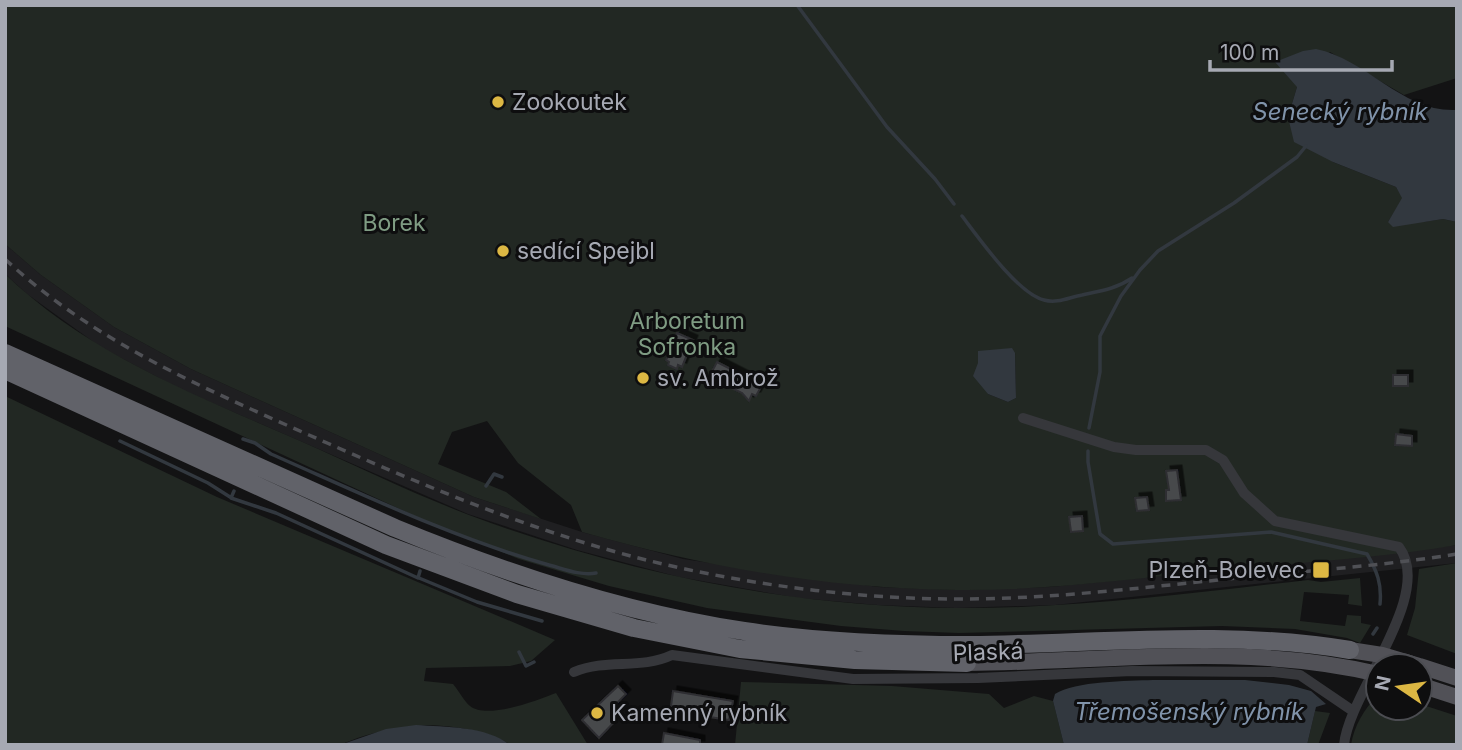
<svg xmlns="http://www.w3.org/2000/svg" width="1462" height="750" viewBox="0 0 1462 750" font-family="Inter,sans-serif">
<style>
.built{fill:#1f1f21}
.green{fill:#222823;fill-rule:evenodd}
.water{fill:#32383f}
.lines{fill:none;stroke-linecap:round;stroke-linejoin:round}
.stream{stroke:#32383f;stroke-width:3.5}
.building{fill:#47484c;stroke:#2d2d30;stroke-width:2;filter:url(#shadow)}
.street{stroke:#36373b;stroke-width:10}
.primary{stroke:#515157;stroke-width:16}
.highway{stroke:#616269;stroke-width:18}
.rail{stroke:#4f5055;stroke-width:3.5;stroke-dasharray:9 7;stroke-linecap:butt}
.poi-dot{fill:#dcb743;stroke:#0e0e0f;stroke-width:2.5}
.labels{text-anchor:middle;stroke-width:6;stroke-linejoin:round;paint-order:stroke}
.poi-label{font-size:23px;fill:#a6a9b3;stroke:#0e0e0f;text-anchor:start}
.park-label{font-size:23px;fill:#7f9c83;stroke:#0e0e0f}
.street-label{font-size:23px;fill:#a6a9b3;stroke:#0e0e0f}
.water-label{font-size:24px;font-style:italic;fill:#8093aa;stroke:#0e0e0f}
</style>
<defs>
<filter id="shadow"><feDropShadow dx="4.5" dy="-4.5" stdDeviation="0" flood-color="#0009"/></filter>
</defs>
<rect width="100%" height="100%" fill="#131314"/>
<path class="built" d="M5 244 41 275 114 327 191 369 474 497 582 532 683 559 878 587 957 590 1050 587 1381 554 1457 545V563L1055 605 956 608 877 605 798 598 679 577 577 550 468 514 180 389 102 348 27 294 5 274Z"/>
<path class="green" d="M5 5H1457V78L1404 95 1330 52 1297 87 1288 117 1333 162 1396 187 1403 198 1388 222H1423L1443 219 1457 222V545C1381 558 1302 562 1226 570 1136 578 1047 591 957 590 829 589 705 567 582 532L571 505 518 463 487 421 452 432 438 464 506 492 541 519 474 497 191 369 114 327 41 275 5 244ZM1015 353 1016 398 1008 402 988 394 978 363Z
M5 274C87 353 195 395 298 440 355 465 411 493 469 515 624 573 791 607 957 608 1072 609 1193 593 1308 580L1321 582 1360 578 1362 606 1348 604 1349 595 1304 592 1300 621 1345 626 1347 615 1361 616V623L1371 625 1360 643 1347 638 1295 629 1222 626 959 633 904 631 841 626 707 608 609 586 519 559 430 523 5 326Z
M5 396 217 497 555 640 531 661 510 666 426 668 424 681 453 684C459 691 464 701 470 706 487 720 538 700 556 693L588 745H510C492 730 438 723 415 726 391 728 362 735 340 745H5Z
M1457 563V654L1407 635 1415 608 1419 569Z
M741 682 892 686 989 694 1004 708 1034 696 1053 701 1064 745H735Z
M1378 695V708H1420V704L1457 716V745H1351C1354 726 1364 709 1378 695Z
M1315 711 1330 713 1318 745H1307Z"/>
<path class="water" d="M1316 49C1367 59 1403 113 1457 110V222L1443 219 1393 227 1388 222 1402 198 1396 187 1333 162 1294 142 1288 117 1297 87 1275 62 1303 51Z
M1012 348 1015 353 1016 398 1008 402 988 394 973 376 978 363V351Z
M1153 680H1245L1289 685 1311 691 1326 704 1316 707 1307 745H1064L1053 701 1055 694C1075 681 1128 681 1153 680Z
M416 725C445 727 487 726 510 745H340L386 729Z"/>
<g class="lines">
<path class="stream" d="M797 5 887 127 935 179 954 204
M962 216C978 237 1018 294 1044 300 1057 304 1070 297 1082 295 1100 291 1116 289 1132 278
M1089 428 1100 372V336L1121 296 1140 270 1158 251 1234 203 1297 157 1306 146
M243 439 255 443 271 454C362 494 453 538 549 565 564 569 581 576 596 573
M120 441 208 483 230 497
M1088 451V462L1100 534 1113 544 1271 532 1367 554C1377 571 1382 584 1380 604
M486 486 494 474 502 477
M234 491 231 498 276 513 418 578 420 571
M419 578 477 602 542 621
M1373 634 1377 628
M519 652 526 666 534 662"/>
</g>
<path class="building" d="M677 333 693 340 682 367 678 365 677 369 668 365 669 362 666 360Z
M717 362 762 385 756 396 752 394 749 401 742 393 709 377Z
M1393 375H1408V386H1393Z
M1396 434 1412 436V446L1395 445Z
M1177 470 1181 500 1166 501V490H1169L1166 471Z
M1147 497 1149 510 1137 511 1135 498Z
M1082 516 1083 531 1071 532 1069 517Z
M618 686 626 694 614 706 620 712 616 716 618 718 599 738 582 720Z
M673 691 733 701 729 720 676 712 677 707 671 706Z
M664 733 700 740V745H662Z"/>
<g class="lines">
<path class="street" d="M1023 418 1114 447 1136 450H1206L1223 460 1244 493 1275 521 1399 547C1435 595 1349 692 1344 745
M574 672C607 658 640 670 672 655L853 679 978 678 1132 671 1274 672 1300 675 1353 711"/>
<path class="primary" d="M1350 650 1382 655 1419 666
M967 663C1103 662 1245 642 1378 674
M1420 666 1457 678
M1420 685 1457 697"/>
<path class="highway" d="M5 353 395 528C507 574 624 613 744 631 818 642 895 645 970 645 1097 644 1224 629 1350 650
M5 370 386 545 517 594 634 628 740 649 855 660 967 663"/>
<path class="rail" d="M5 259C93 341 201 387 309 435 431 489 554 541 685 569 775 588 868 599 960 599 1049 599 1138 588 1228 579 1304 571 1381 566 1457 554"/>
</g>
<g class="poi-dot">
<circle cx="498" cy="102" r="7"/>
<circle cx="503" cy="251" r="7"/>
<circle cx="643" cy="378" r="7"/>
<rect x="1312" y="561" width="18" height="18" rx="3.5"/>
<circle cx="597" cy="713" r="7"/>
</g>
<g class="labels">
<g class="poi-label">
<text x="512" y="110">Zookoutek</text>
<text x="517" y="259">sedící Spejbl</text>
<text x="657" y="386">sv. Ambrož</text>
<text x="1305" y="578" text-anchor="end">Plzeň-Bolevec</text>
<text x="611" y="721">Kamenný rybník</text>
</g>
<g class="park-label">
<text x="394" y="231">Borek</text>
<text x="687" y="329">Arboretum<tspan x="687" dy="26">Sofronka</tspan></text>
</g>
<g class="street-label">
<text transform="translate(988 652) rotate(-2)" y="8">Plaská</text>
</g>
<g class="water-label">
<text x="1340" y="120">Senecký rybník</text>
<text x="1189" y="720">Třemošenský rybník</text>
</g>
</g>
<rect width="1462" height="750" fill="none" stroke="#a6a9b3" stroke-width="14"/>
<g transform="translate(1399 687) rotate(283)"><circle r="33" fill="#0e0e0f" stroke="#4b4c51" stroke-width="2"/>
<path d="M0-5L12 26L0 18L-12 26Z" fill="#dcb743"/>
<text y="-10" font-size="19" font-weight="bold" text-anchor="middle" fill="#a6a9b3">N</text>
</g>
<path d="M1210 60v10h182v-10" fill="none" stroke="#a6a9b3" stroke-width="3.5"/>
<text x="1220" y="60" font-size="21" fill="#a6a9b3" stroke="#0e0e0f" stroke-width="5" paint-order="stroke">100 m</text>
</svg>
